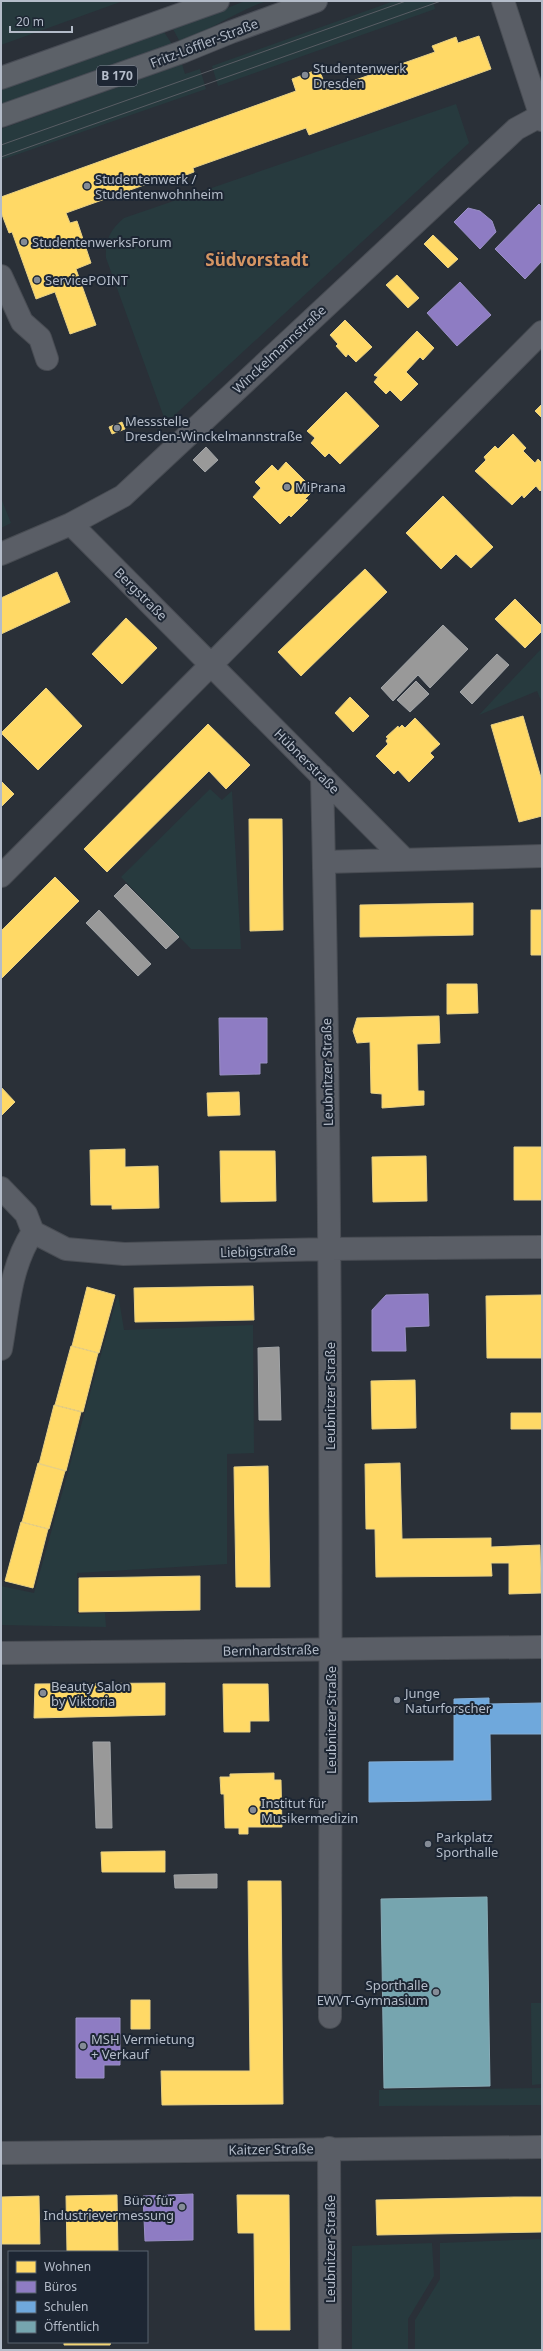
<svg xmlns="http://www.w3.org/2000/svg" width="543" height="2351" viewBox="0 0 543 2351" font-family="'Noto Sans',sans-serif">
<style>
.green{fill:#273a3e}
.homes{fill:#ffd966;stroke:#e8d084}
.offices{fill:#8e7cc3;stroke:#998fc5}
.schools{fill:#6fa8dc;stroke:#84aed6}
.public{fill:#76a5af;stroke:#89acb7}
.industry{fill:#999;stroke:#a1a4a7}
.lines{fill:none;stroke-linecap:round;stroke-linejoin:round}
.street-casing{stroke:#484c53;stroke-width:24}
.primary-casing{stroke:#484c55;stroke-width:24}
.street{stroke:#5a5e66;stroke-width:22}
.primary{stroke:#5c6168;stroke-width:22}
.tram{stroke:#595d64;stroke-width:1}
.poi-dot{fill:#848b96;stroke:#1d2633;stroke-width:1.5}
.labels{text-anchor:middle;stroke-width:4;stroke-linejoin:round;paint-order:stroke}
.shield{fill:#1d2633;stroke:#878f9c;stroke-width:1}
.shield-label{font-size:12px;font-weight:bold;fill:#b4bcc9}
.street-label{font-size:13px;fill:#b4bcc9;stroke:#1d2633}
.poi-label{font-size:13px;fill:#b4bcc9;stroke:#1d2633;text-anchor:start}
.district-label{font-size:17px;font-weight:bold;fill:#d59563;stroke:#1d2633}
</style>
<rect width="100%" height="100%" fill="#2a3038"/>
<path class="green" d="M1 1H123L1 45Z
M245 1H267C236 11 210 31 180 42L173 29Z
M394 1H433L435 9 218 86 212 66Z
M164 32 172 44 1 105V89Z
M182 64 185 74 200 69 206 89 1 160V129Z
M456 104 469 143 166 423 106 258C105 240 110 230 124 218Z
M1 498 11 523 1 528Z
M542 648V703L537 691 479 715Z
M210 789 222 800 232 791 241 949H191L121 877Z
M118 1294 124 1330 253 1325 254 1453 227 1454V1564L77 1573V1614L105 1613 106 1627 1 1625V1586L34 1593Z
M531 2003H542V2084L532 2085Z
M542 2088V2105L379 2106V2090Z
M542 2239V2350H415V2320L440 2279V2243Z
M432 2243 434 2276 408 2319V2350H352V2246Z"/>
<path class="homes" d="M479 36 491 69 309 135 306 128 193 168 194 172 170 181 169 176 66 213 70 223 77 221 91 263 76 269 96 325 70 334 55 292 36 299 12 232 9 233 1 212V197L296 91 292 79 319 69 327 90 435 52 432 46 456 37 458 43Z
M433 235 458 259 448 268 424 244Z
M397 275 419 298 408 308 386 285Z
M345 320 372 347 356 362 348 354 346 357 336 346 338 344 330 335Z
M417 331 434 348 423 360 420 357 406 372 418 384 401 401 390 390 386 394 374 382 378 377 374 375Z
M346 392 379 426 340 464 329 453 325 457 311 443 315 438 307 431Z
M542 404V418L535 411Z
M122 422 125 429 112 434 109 427Z
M513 434 526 448 523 451 535 463 538 459 542 463V489L540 491 536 486 524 498 522 495 512 505 475 471 486 460 484 457 495 446 498 449Z
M286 462 314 490 305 499 308 500 291 517 289 515 280 524 253 497 261 488 255 482 272 465 278 471Z
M443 496 493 547 471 568 456 554 441 569 406 533Z
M365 569 387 592 301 676 278 652Z
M57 572 70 602 1 634V598Z
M515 599 542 626V631L525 648 495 619Z
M126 618 157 648 122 684 92 654Z
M46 688 82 726 38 770 1 733Z
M350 697 369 716 353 732 335 713Z
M523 716 542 781V816L519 822 491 725Z
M415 718 440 744 430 753 434 757 409 782 398 770 394 774 376 756 388 744 386 741 388 738 386 737 398 726 399 728 402 725 405 728Z
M208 724 250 765 226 789 209 771 107 872 84 849Z
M1 781 14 794 1 807Z
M249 819H282L283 930 250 931Z
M55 877 79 901 1 979V931Z
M473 903V935L360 937V905Z
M531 910H542V955H531Z
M447 984H477L478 1013 447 1014Z
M439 1016 440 1043 417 1044 418 1091H424V1105L382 1108V1094L371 1093 370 1042 357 1043 353 1031 357 1018Z
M1 1087 15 1102 1 1116Z
M239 1092 240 1115 208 1116 207 1093Z
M514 1147H542V1200H514Z
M125 1149V1167L158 1166 159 1208 112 1209V1205H91L90 1150Z
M220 1151H275L276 1201 221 1202Z
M426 1156 427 1201 373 1202 372 1157Z
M253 1286 254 1320 135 1322 134 1288Z
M87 1287 115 1295 99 1353 72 1346Z
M542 1295V1358H487L486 1296Z
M71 1346 98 1353 83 1412 55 1405Z
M415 1380 416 1428 372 1429 371 1381Z
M54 1405 81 1412 66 1471 39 1464Z
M511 1413H542V1429H511Z
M38 1463 65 1471 49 1529 22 1522Z
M400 1463 402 1539 491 1538V1547L540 1545 541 1593 509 1594V1563H491L492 1576 376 1577 375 1529H366L365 1464Z
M268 1466 270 1587H236L234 1467Z
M21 1522 48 1529 33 1588 5 1581Z
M200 1576V1610L79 1612V1578Z
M165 1683V1715L34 1718 35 1684Z
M223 1684H268L269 1721H250V1732H224Z
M274 1773V1780H281L282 1827H248V1834H239V1828H225L224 1794H221L220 1777H230V1774Z
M165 1851V1872H102L101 1852Z
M248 1881H281L283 2104 162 2105 161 2071H250Z
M131 2000H150V2029H131Z
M117 2195 118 2252H67L66 2196Z
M237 2195H289L290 2330H255L254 2233H238Z
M39 2196 40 2244H1V2197Z
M514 2197H542V2232L377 2235 376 2200Z
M64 2342H111L110 2345H64Z"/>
<path class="offices" d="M539 204 542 207V261L525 279 495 249Z
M468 208 480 211 492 221 496 232 480 249 454 222Z
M460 282 491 315 457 346 427 313Z
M219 1018H267V1063H260V1074L220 1075Z
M428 1294 429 1326 405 1327 406 1351H372V1310L386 1295Z
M76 2018H120V2065H104V2078H76Z
M193 2194V2240L145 2241 143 2196Z"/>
<path class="schools" d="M489 1698V1704L542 1703V1734H490L491 1800 369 1802V1762L454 1761V1699Z"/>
<path class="public" d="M487 1897 490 2086 384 2088 381 1899Z"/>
<path class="industry" d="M206 447 218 460 205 472 193 460Z
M443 625 468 649 430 688 418 675 393 701 381 688Z
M497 654 509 665 472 704 460 692Z
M416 681 429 694 410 712 397 700Z
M126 884 179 937 166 949 114 896Z
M99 910 151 964 138 976 86 923Z
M279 1347 281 1420H259L258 1348Z
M93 1742H110L112 1828H96Z
M217 1874V1888H175L174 1875Z"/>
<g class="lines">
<g class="street-casing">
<path id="street" d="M503 1 542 120
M1 276 22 322 40 338 47 359
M71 524 403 858
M1 554 71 524 123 496 516 129 540 116
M322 776C332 1190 331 1603 330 2017
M324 862 542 856
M1 876 542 332
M1 1188 26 1214 33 1232 66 1249 124 1254 330 1249 542 1247
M1 1349C8 1310 10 1266 33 1232
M1 1653 542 1647
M329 2148 330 2350
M1 2153 542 2147"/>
</g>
<g class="primary-casing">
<path id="primary" d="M1 78 218 1
M1 116 182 52 231 32 316 1"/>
</g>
<use href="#street" class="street"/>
<use href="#primary" class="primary"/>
<path class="tram" d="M1 145 406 1
M1 157 441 1"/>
</g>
<g class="poi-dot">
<circle cx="305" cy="75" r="4"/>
<circle cx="87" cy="186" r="4"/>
<circle cx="24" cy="242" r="4"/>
<circle cx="37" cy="280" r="4"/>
<circle cx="117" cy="428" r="4"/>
<circle cx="287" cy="487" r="4"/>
<circle cx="43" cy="1693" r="4"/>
<circle cx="397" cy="1700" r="4"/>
<circle cx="253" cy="1810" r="4"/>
<circle cx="428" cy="1844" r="4"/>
<circle cx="436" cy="1992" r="4"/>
<circle cx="83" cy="2046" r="4"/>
<circle cx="182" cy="2207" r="4"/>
</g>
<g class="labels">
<rect class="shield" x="97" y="66" width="40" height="20" rx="3"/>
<g class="shield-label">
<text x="117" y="80">B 170</text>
</g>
<g class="street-label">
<text transform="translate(204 43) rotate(-21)" y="5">Fritz-Löffler-Straße</text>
<text transform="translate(279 349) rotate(-43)" y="5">Winckelmannstraße</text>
<text transform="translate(141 594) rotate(45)" y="5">Bergstraße</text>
<text transform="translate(307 761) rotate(45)" y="5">Hübnerstraße</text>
<text transform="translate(327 1072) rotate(-91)" y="5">Leubnitzer Straße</text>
<text transform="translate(258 1251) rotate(-2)" y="5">Liebigstraße</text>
<text transform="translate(330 1396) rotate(-90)" y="5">Leubnitzer Straße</text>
<text transform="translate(271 1650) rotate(-1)" y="5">Bernhardstraße</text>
<text transform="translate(331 1720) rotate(-90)" y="5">Leubnitzer Straße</text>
<text transform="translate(271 2149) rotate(-1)" y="5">Kaitzer Straße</text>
<text transform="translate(330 2249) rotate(-90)" y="5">Leubnitzer Straße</text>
</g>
<g class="poi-label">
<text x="313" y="73">Studentenwerk<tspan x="313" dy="15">Dresden</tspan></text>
<text x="95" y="184">Studentenwerk /<tspan x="95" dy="15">Studentenwohnheim</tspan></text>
<text x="32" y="247">StudentenwerksForum</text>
<text x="45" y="285">ServicePOINT</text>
<text x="125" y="426">Messstelle<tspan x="125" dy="15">Dresden-Winckelmannstraße</tspan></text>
<text x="295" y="492">MiPrana</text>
<text x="51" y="1691">Beauty Salon<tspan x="51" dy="15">by Viktoria</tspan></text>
<text x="405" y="1698">Junge<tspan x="405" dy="15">Naturforscher</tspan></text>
<text x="261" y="1808">Institut für<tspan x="261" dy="15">Musikermedizin</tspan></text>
<text x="436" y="1842">Parkplatz<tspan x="436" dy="15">Sporthalle</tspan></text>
<text x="428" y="1990" text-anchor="end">Sporthalle<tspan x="428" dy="15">EWVT-Gymnasium</tspan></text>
<text x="91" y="2044">MSH Vermietung<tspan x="91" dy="15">+ Verkauf</tspan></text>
<text x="174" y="2205" text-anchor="end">Büro für<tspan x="174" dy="15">Industrievermessung</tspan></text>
</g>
<g class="district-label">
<text x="257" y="266">Südvorstadt</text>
</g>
</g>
<rect width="543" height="2351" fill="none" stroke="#b4bcc9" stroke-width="4"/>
<rect x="8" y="2251" width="140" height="92" fill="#1d2633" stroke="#59626f"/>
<rect x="16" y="2261" width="20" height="12" fill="#ffd966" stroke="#59626f"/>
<text x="44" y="2271" font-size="12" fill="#b4bcc9">Wohnen</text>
<rect x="16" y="2281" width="20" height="12" fill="#8e7cc3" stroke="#59626f"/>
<text x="44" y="2291" font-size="12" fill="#b4bcc9">Büros</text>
<rect x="16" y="2301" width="20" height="12" fill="#6fa8dc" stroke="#59626f"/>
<text x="44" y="2311" font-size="12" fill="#b4bcc9">Schulen</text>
<rect x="16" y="2321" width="20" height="12" fill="#76a5af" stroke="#59626f"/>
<text x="44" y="2331" font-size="12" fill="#b4bcc9">Öffentlich</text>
<path d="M10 26v6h62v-6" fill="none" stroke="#b4bcc9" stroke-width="2"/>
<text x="16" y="26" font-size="12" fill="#b4bcc9" stroke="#1d2633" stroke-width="3" paint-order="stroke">20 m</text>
</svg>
